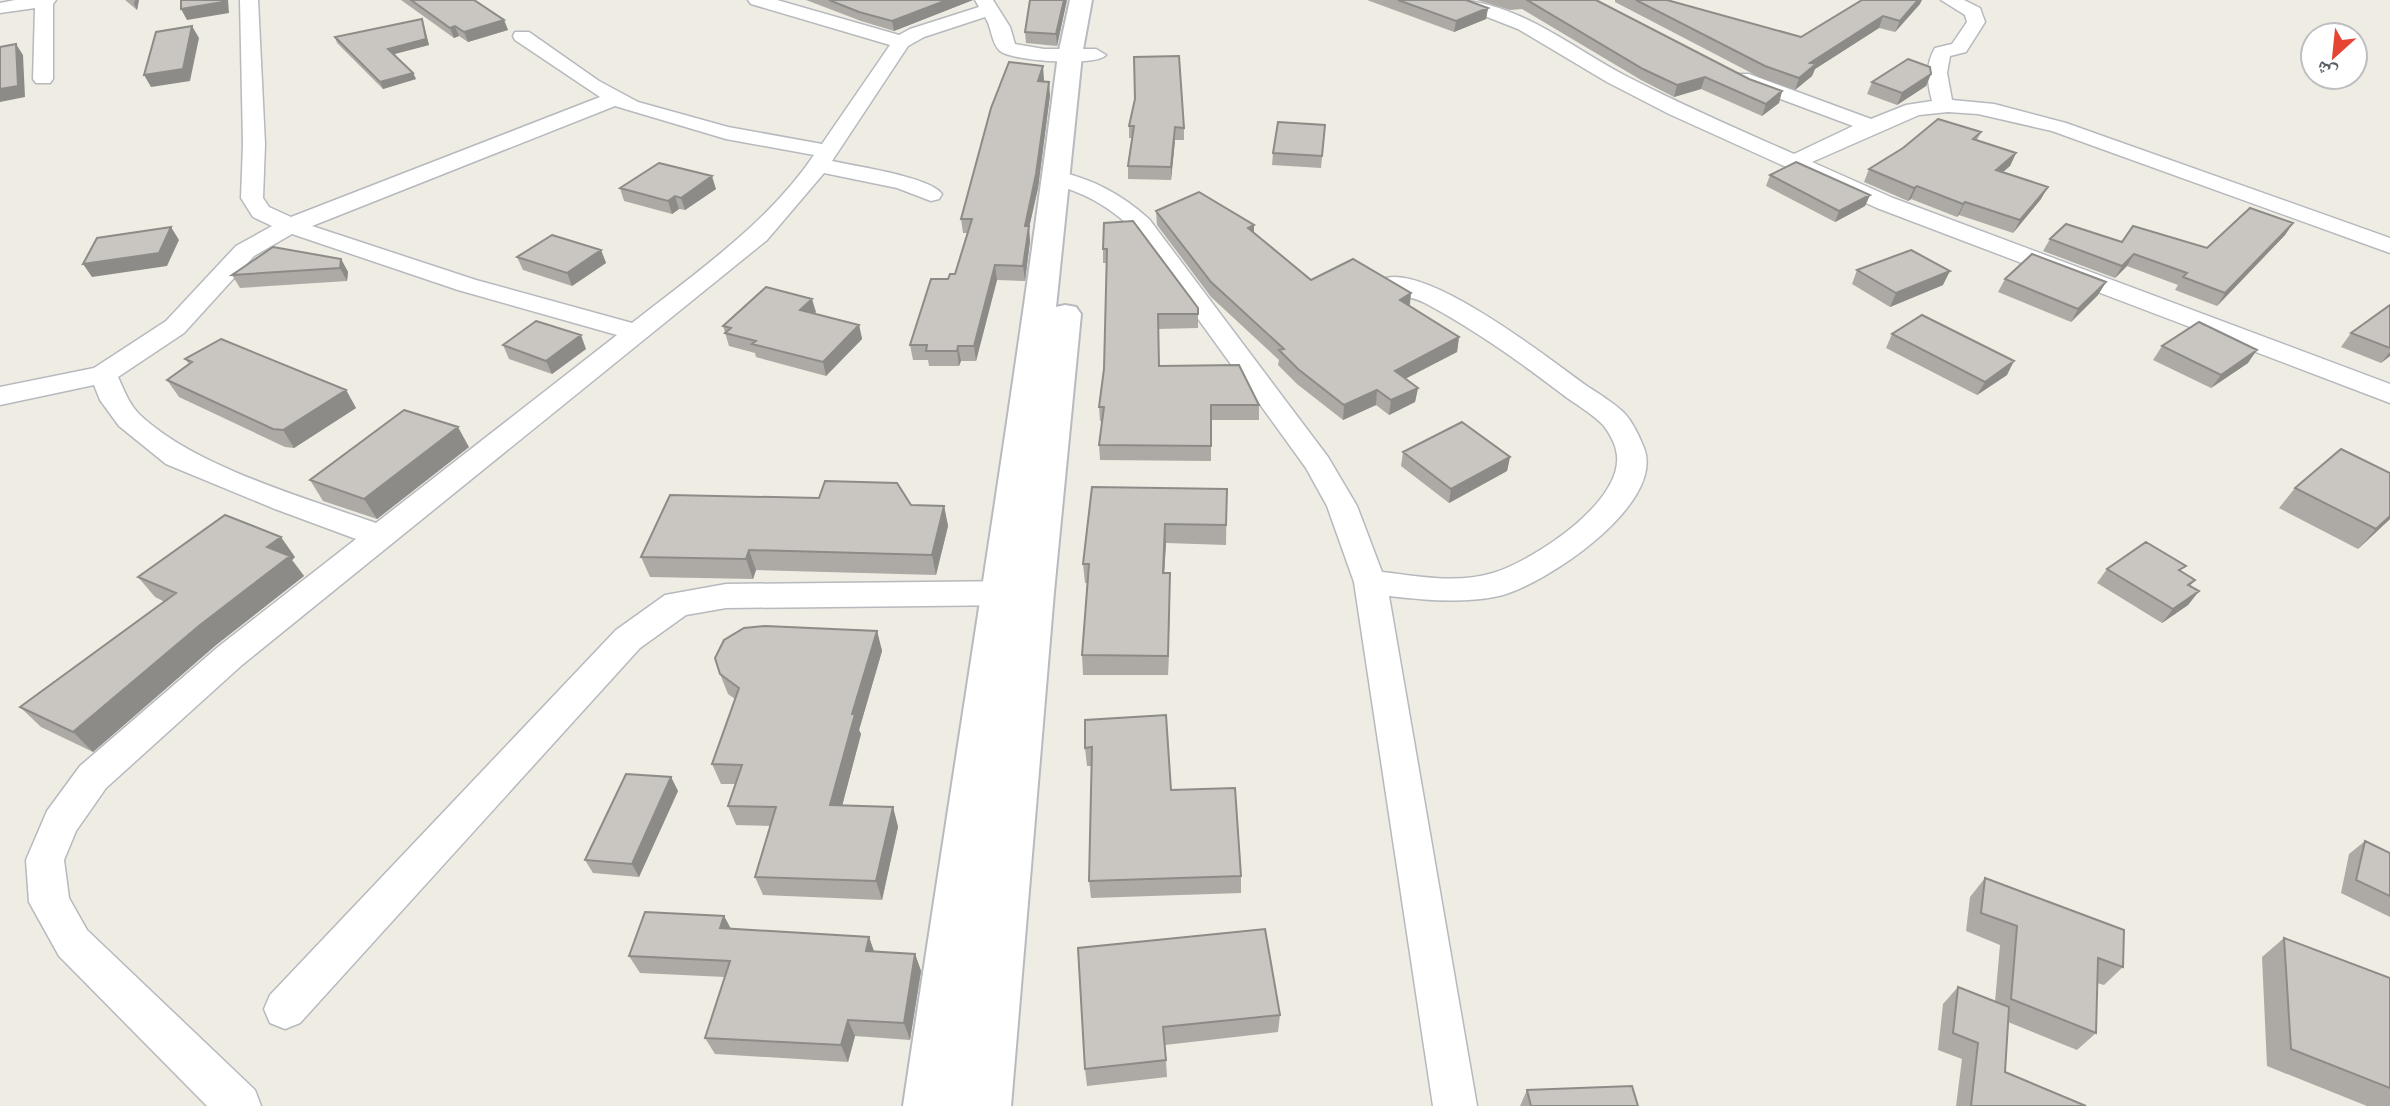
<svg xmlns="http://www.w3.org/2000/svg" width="2390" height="1106" viewBox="0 0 2390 1106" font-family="'Public Sans','Noto Naskh Arabic',sans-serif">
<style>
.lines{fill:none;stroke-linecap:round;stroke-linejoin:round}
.minor-casing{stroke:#b6b9bd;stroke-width:3}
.secondary-casing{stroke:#b7babf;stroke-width:4}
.minor{fill:#fff;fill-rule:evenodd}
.secondary{fill:#fff;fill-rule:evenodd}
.wall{fill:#adaaa6}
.shaded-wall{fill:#8d8b87}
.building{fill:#c9c6c1;stroke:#8d8b87;stroke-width:2}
</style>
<rect width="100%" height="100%" fill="#eeece3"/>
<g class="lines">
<g class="minor-casing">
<path id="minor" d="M15 0H56L53 4V79L50 83H36L33 79 35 8 0 13V3Z
M240 0H258L265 144 263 198 269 207 291 217 600 97 515 40 513 36 515 32H529L599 81 638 102 728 127 822 144 890 45 751 4 748 0H777L899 35 910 29 979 7 975 0H993L1010 27 1015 44 1044 49H1096L1106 55C1096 67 1012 61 1000 51 991 43 992 27 985 17L924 37 908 46 832 161C854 166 931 177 942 194L939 199 931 201 897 188 824 173 767 240 242 665 106 788 76 831 64 860 69 898 87 930 255 1090 261 1106H207L59 956 29 902 26 860 47 811 80 766 218 647 356 539 275 509 166 464 119 426 100 400 94 385 0 405V387L94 368 166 321 236 246 272 226 253 217 241 198 243 144ZM615 106 726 139 814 155C767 224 698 271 632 323L476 280 312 226ZM292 234 458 290 617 335 376 523C305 498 193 466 139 414 129 404 124 390 118 377L184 333 254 256Z
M1451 0C1516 0 1569 46 1624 75 1680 104 1737 129 1794 154L1853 126 1735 82 1732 78 1735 74H1749L1871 119 1906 105 1932 101C1927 82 1925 65 1935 48L1952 44 1967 22 1965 15 1941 0H1964L1980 8 1985 22 1966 52 1950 56 1947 73 1952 100 1994 104 2066 123 2390 238V253L2052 131 1978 114 1948 112 1919 115 1812 162 1893 198 2390 384V403L1877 208 1669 114 1607 82 1518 29 1454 4Z
M1056 171C1093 179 1121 194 1149 219L1328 457 1357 506 1382 572C1418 576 1457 584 1493 573 1533 561 1629 499 1616 450 1615 443 1608 431 1604 426 1593 414 1575 404 1562 394 1516 359 1475 330 1425 303 1412 296 1391 295 1383 283L1386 278C1431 267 1546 356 1584 384 1597 393 1615 403 1626 415 1633 423 1640 438 1644 448 1666 504 1545 585 1499 596 1461 604 1427 600 1389 596L1477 1106H1433L1354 582 1327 506 1306 468 1133 229C1107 205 1082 191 1048 183L1045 178 1048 173Z
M1022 581 1033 585 1038 593 1033 601 1022 605 726 608 686 615 640 648 300 1023 285 1029 270 1023 264 1009 270 995 616 630 665 595 726 584Z"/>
</g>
<g class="secondary-casing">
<path id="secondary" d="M1070 0H1092L1082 55 1056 307 1065 305 1076 307 1081 314 1054 592 1011 1106H903C955 756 1013 406 1058 55Z"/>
</g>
<use href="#minor" class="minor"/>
<use href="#secondary" class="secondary"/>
</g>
<path class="wall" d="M125 0H139L137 10Z
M401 0H474L504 20 508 30 468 42 459 36 454 38Z
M806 0H973L894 31 861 21Z
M1067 0 1057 46 1026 43 1025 32Z
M1367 0H1466L1488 8 1486 19 1454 32Z
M1477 0H1596L1749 79 1782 91 1779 103 1762 116 1701 89 1674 97 1641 80 1522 9 1510 10Z
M1615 0H1667L1801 37 1920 4 1895 32 1879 28 1815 69 1812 76 1795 90 1761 78 1615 2Z
M424 25 429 45 394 54 413 73 416 79 383 89 337 43 335 37Z
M1931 74 1926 86 1897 105 1867 94 1872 82Z
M1044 80 1043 82 1050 95 1038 188 1029 228 1030 241 1025 281 997 280 976 361H961L959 366H929L928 360H913L910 345 948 279 955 274 967 233H963L961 219Z
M1325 125 1321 168 1272 165 1273 153Z
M1129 126 1184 128V140H1175L1171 180 1128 179V166L1132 138H1129Z
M1981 132 1977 140 2016 153 2010 166 2003 172 2041 199 2013 233 1959 215 1957 217 1911 199 1908 201 1864 182 1869 169Z
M1770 175 1870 195 1865 206 1835 222 1766 186Z
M620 188 716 189 685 210 679 209 672 214 624 201Z
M1156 211 1254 234 1311 280 1411 293 1410 306 1459 337 1457 352 1405 379 1418 388 1415 402 1389 415 1376 405 1343 420 1297 384 1278 365 1279 360 1211 297 1157 225Z
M1104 223 1198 308V328L1158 329 1159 366 1259 405V420H1211V461L1100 460 1099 445 1102 421H1100L1099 407 1104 369 1107 263H1103V249Z
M2293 223 2285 235 2217 306 2175 290 2178 285 2127 266 2115 278 2043 251 2050 239 2122 242 2207 248Z
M601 250 606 263 572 286 523 270 517 257Z
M341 259 348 272 347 281 240 288 232 275Z
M1857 270 1943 285 1890 307 1852 284Z
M2005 279 2106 282 2098 295 2071 322 1998 292Z
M2390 305V356L2381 363 2341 347 2351 333Z
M816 312 814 314 859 325 862 339 826 376 756 357 755 353 729 346 723 326Z
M1892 334 2007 375 1977 395 1886 348Z
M503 345 586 349 552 374 509 359Z
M2162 346 2248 363 2211 388 2153 360Z
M185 359 346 390 356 408 294 448 285 447 179 397 167 380 189 364Z
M469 447 377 519 323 501 310 480Z
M1403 452 1510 457 1507 471 1449 503 1401 466Z
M2295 488 2390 519 2358 549 2279 508Z
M1227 489 1226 545 1166 543 1164 573H1170L1168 675H1083L1082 655 1087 583H1085L1083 564Z
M911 505 944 506 948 526 936 575 756 570 753 579 650 577 641 557Z
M295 557 292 560 304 576 216 645 93 752 41 727 20 707 165 602 155 597 138 577Z
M2107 569 2181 572 2195 580 2190 586 2199 591 2188 605 2162 623 2097 583Z
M877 631 882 651 859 730 861 734 842 806 893 807 898 827 882 900 763 895 755 877 770 826 736 825 728 806 735 784H721L712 764 735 699 728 694 720 674Z
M1085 720 1171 790 1241 876V893L1091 898 1089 881 1092 766H1087L1085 748Z
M671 777 678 791 639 877 593 873 585 860Z
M2365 841 2390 853V917L2341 893 2349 854Z
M1985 878 2123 967 2104 985 2097 983 2096 1033 2077 1050 2008 1022 2005 1072 2086 1106H1956L1962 1059 1938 1050 1943 1004 1958 987 1995 1002 2000 945 1966 931 1970 897Z
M724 916 731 929 869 937 874 952 915 954 921 971 910 1040 855 1036 848 1062 715 1054 705 1038 725 977 640 973 629 956Z
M2284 938 2390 978V1106H2367L2267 1066 2262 957Z
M1078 948 1280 1015 1278 1032 1165 1045 1167 1077 1087 1086 1085 1069Z
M1527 1090 1638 1106H1520Z"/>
<path class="shaded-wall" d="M135 0H139L137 10 134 4Z
M222 0H228L229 13 187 20 181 9Z
M947 0H973L894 31 892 21Z
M1064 0H1067L1057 46 1056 34Z
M1918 0H1922L1920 4 1895 32 1900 21Z
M1488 8 1486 19 1454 32 1456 21Z
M1883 16 1879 28 1815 69 1812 76 1795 90 1799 78 1810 63Z
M422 19 429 45 391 55 388 49Z
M504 20 508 30 468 42 464 32Z
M192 26 199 38 190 81 151 87 144 75Z
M455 26 459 36 454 38 450 28Z
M16 44 23 55 25 97 0 102V89Z
M1043 66 1044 80 1039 95 1038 81Z
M413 73 416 79 383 89 380 82Z
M1931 74 1926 86 1897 105 1902 93Z
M1705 77 1701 89 1674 97 1677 85Z
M1049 82 1050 95 1038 188 1029 228 1030 241 1025 281 1023 266 1025 226Z
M1782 91 1779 103 1762 116 1766 104Z
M1175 127V140L1171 180V167Z
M2016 153 2010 166 1990 183 1996 170Z
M712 176 716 189 685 210 681 198Z
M1917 186 1911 199 1908 201 1914 188Z
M2048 187 2041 199 2013 233 2020 220Z
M1870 195 1865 206 1835 222 1839 211Z
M675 196 679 209 672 214 668 201Z
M1965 202 1959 215 1957 217 1963 204Z
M2293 223 2285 235 2217 306 2225 293Z
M1254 225V239L1248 228Z
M171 227 179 240 167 266 92 277 83 264Z
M601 250 606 263 572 286 567 273Z
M2134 254 2127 266 2115 278 2122 266Z
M341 259 348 272 347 281 340 268Z
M995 265 997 280 976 361 974 346Z
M1950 271 1943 285 1890 307 1896 293Z
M2106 282 2098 295 2071 322 2078 309Z
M1411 293 1409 308 1400 300Z
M812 299 816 312 803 324 800 310Z
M859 325 862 339 826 376 823 362Z
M581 335 586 349 552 374 546 361Z
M1459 337 1457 352 1393 385 1395 371Z
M958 346 961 361 959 366 957 351Z
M2257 350 2248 363 2211 388 2221 375Z
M2390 352V356L2381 363Z
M2014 361 2007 375 1977 395 1985 382Z
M1418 388 1415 402 1389 415 1391 400Z
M346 390 356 408 294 448 283 430Z
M1377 390 1376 405 1343 420 1344 405Z
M458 427 469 447 377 519 364 499Z
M1510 457 1507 471 1449 503 1451 489Z
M944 506 948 526 936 575 932 555Z
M2390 516V519L2358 549 2376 529Z
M1165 524 1166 543 1163 593V573Z
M281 537 295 557 292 560 304 576 216 645 93 752 73 732 267 547Z
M749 550 756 570 753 579 746 559Z
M1170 573V593L1168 675V656Z
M2199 591 2188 605 2162 623 2173 609Z
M877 631 882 651 859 730 861 734 837 825 830 805 852 714Z
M671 777 678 791 639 877 632 864Z
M893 807 898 827 882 900 876 881Z
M724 916 733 933 720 928Z
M869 937 875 954 866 951Z
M915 954 921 971 910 1040 904 1023Z
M848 1020 855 1036 848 1062 841 1045Z"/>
<path class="building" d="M181 0H222L223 2 181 9Z
M411 0H474L504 20 464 32 455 26 450 28Z
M829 0H947L892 21 859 12Z
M1030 0H1064L1056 34 1025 32Z
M1398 0H1466L1488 8 1456 21Z
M1527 0H1596L1749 79 1782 91 1766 104 1705 77 1677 85 1643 69Z
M1636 0H1667L1801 37 1862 0H1918L1900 21 1883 16 1810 63 1816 64 1799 78 1765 66Z
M422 19 426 39 388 49 413 73 380 82 335 37Z
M192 26 183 69 144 75 156 32Z
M16 44 18 86 0 89V47Z
M1179 56 1184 128 1175 127 1171 167 1128 166 1134 126H1129L1135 99 1134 57Z
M1908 59 1930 67 1931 74 1902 93 1872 82Z
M1009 62 1043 66 1038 81 1049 82 1036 174 1025 226H1029L1023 266 995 265 974 346H958L957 351H926L927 345H910L931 279H948L950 274H955L972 219H961L991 108Z
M1938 119 1981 132 1973 139 2016 153 1996 170 2048 187 2020 220 1965 202 1963 204 1917 186 1914 188 1869 169 1903 148Z
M1278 122 1325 125 1322 156 1273 153Z
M1796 162 1870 195 1839 211 1770 175Z
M659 163 712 176 681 198 675 196 668 201 620 188Z
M1199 192 1254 225 1248 228 1311 280 1353 259 1411 293 1400 300 1459 337 1395 371 1418 388 1391 400 1377 390 1344 405 1298 369 1279 350 1284 349 1211 282 1156 211Z
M2250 208 2293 223 2225 293 2183 277 2187 273 2134 254 2122 266 2050 239 2066 224 2122 242 2133 226 2207 248Z
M1133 221 1198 308V314H1158L1159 366 1239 365 1259 405H1211V446L1099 445 1104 407H1099L1104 369 1107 249H1103L1104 223Z
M171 227 159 253 83 264 97 238Z
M552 235 601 250 567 273 517 257Z
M273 247 341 259 340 268 232 275Z
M1911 250 1950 271 1896 293 1857 270Z
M2032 254 2106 282 2078 309 2005 279Z
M766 287 812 299 800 310 859 325 823 362 752 344 756 341 725 333 731 328 723 326Z
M2390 305V348L2351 333Z
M1922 315 2014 361 1985 382 1892 334Z
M536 321 581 335 546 361 503 345Z
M2199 322 2257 350 2221 375 2162 346Z
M221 339 346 390 283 430 273 429 167 380 192 362 185 359Z
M404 410 458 427 364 499 310 480Z
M1462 422 1510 457 1451 489 1403 452Z
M2341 449 2390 473V516L2376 529 2295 488Z
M825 481 897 483 911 505 944 506 932 555 749 550 746 559 641 557 670 495 819 498Z
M1092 487 1227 489 1226 525 1165 524 1163 573H1170L1168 656 1082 655 1089 564H1083Z
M225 515 281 537 267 547 290 556 200 625 73 732 20 707 176 593 138 577Z
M2146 542 2186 566 2179 570 2195 580 2188 585 2199 591 2173 609 2107 569Z
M765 626 877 631 852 714H855L830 805 893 807 876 881 755 877 776 807 728 806 742 765 712 764 739 688 720 674 715 658 724 640 744 628Z
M1166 715 1171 790 1235 788 1241 876 1089 881 1092 747 1085 748V720Z
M626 774 671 777 632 864 585 860Z
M2365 841 2390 853V896L2356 880Z
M1985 878 2124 930 2123 967 2098 958 2096 1033 2011 999 2017 926 1981 913Z
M645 912 724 916 720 928 869 937 866 951 915 954 904 1023 848 1020 841 1045 705 1038 730 961 629 956Z
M1265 929 1280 1015 1163 1027 1166 1060 1085 1069 1078 948Z
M2284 938 2390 978V1088L2291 1049Z
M1958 987 2009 1007 2005 1072 2086 1106H1971L1978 1043 1953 1033Z
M1632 1086 1638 1106H1531L1527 1090Z"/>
<g transform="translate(2334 56) rotate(207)"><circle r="33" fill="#ffffff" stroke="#bdbfc1" stroke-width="2"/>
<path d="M0-5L12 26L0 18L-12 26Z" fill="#e54532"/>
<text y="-10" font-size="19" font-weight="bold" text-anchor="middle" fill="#5b5f64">ش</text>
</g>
</svg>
